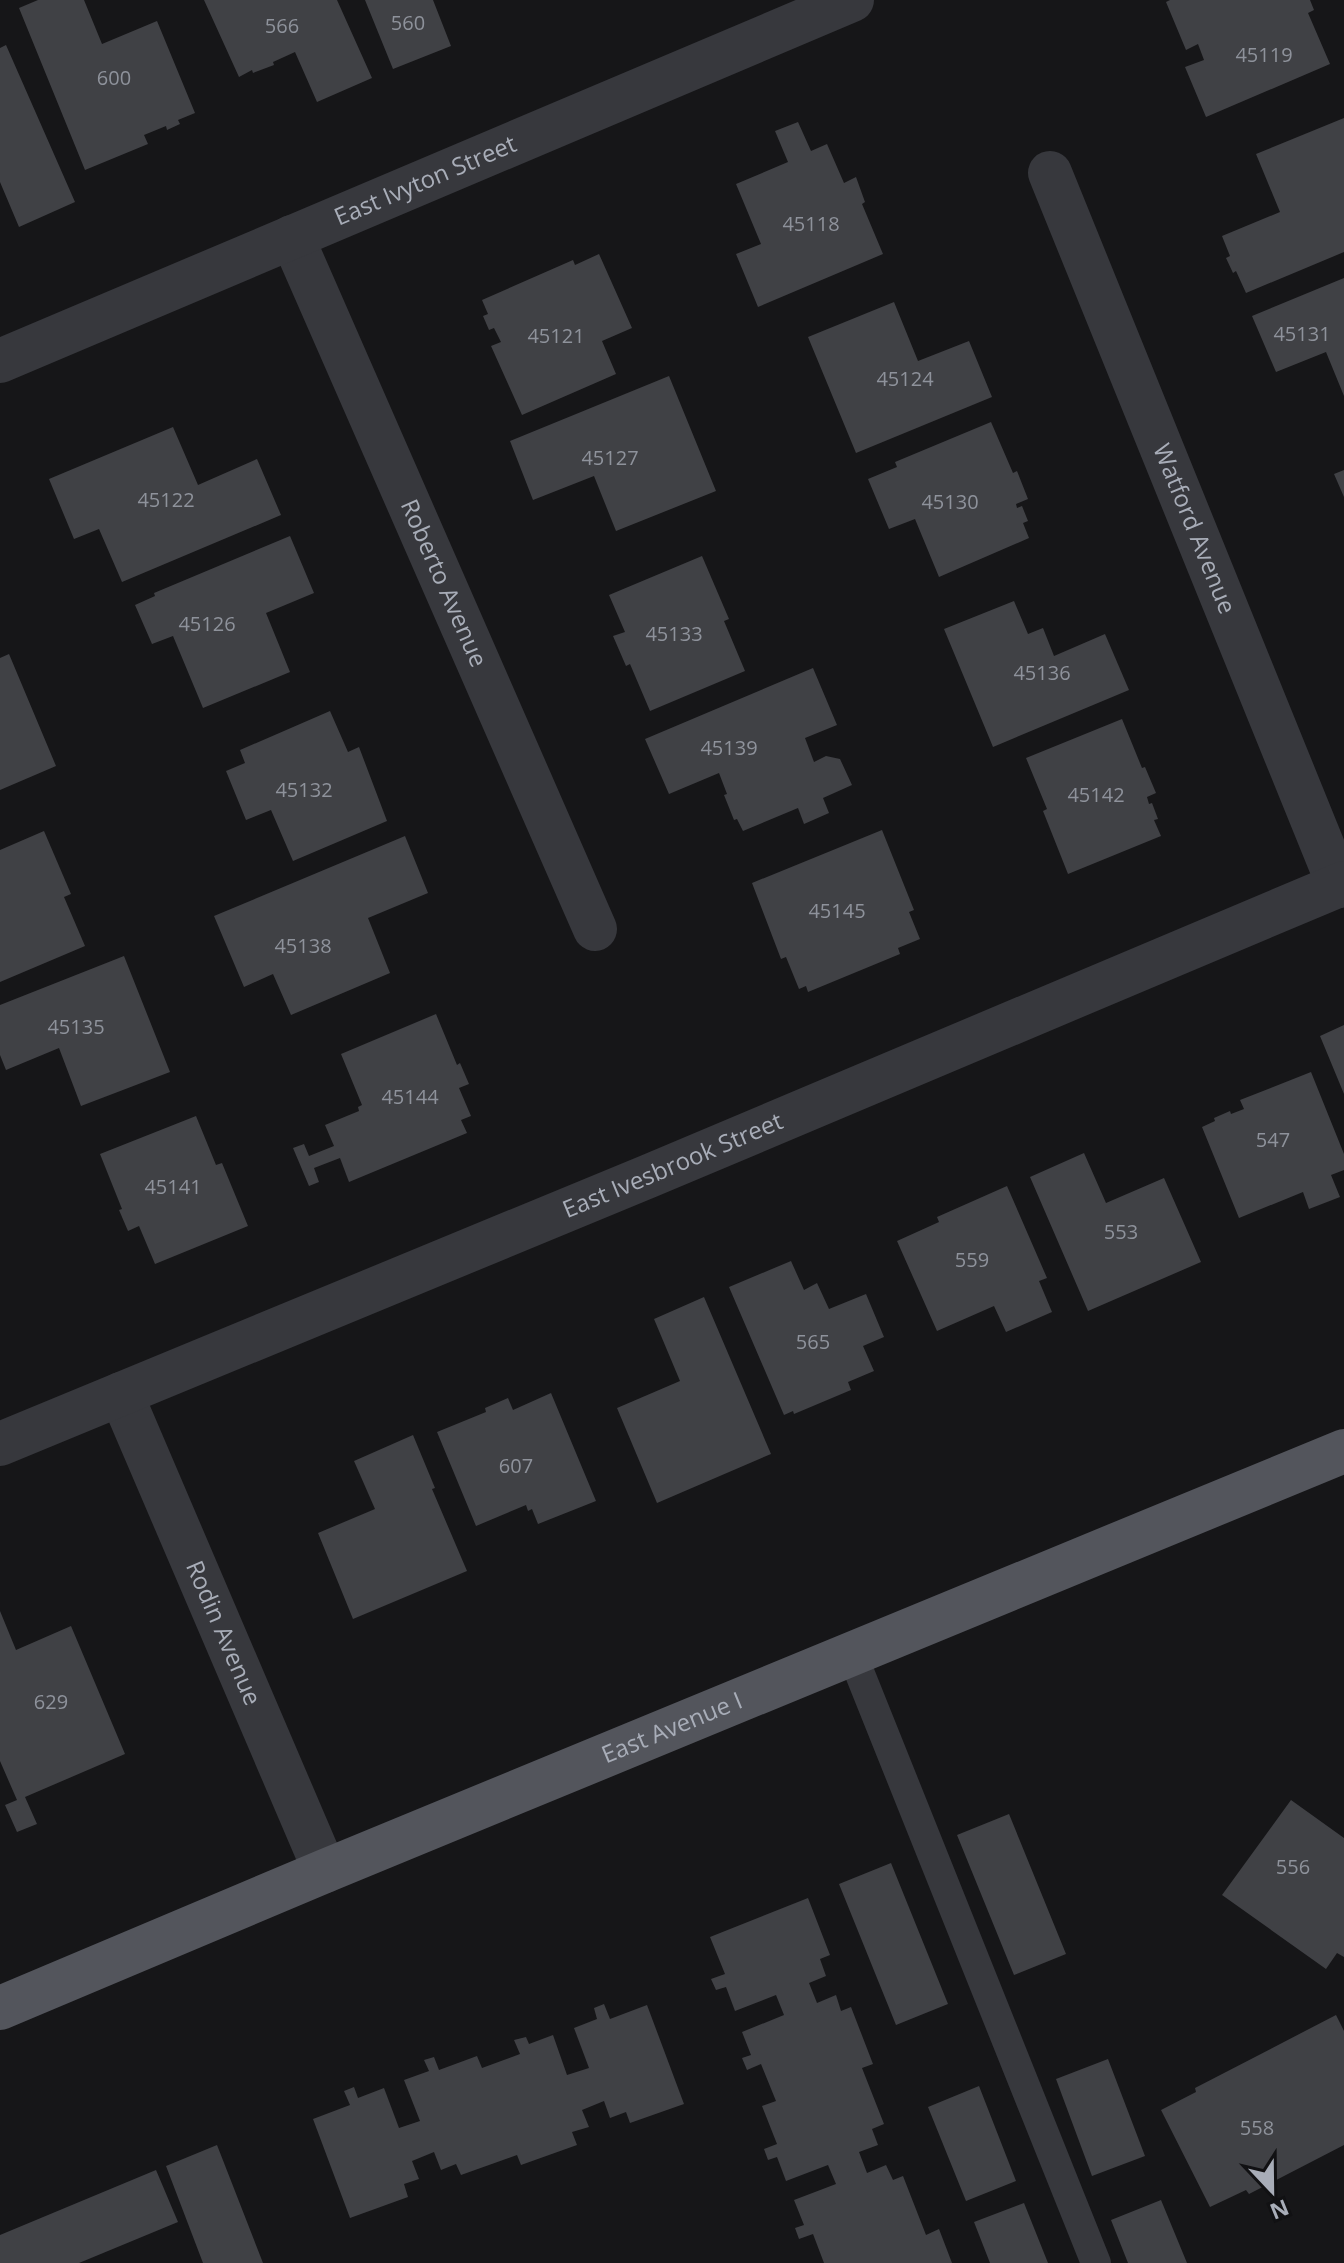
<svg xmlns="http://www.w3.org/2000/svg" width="1344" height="2263" viewBox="0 0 1344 2263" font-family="'Open Sans',sans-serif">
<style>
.building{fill:#404145}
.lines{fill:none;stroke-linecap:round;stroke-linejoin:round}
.service{stroke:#37383d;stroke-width:30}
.minor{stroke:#37383d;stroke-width:44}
.primary{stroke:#53555c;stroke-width:44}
.labels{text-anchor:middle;stroke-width:7;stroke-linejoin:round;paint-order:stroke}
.number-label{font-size:20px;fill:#8e929b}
.street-label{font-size:24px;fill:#a8adb8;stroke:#111113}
</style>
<rect width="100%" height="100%" fill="#161618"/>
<path class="building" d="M38 0H84L102 44 157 21 195 113 178 120 180 124 167 130 166 126 144 135 148 144 85 170 19 8Z
M204 0H337L372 78 317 102 295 52 273 62 274 65 253 73 252 70 239 77Z
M365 0H433L451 46 393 69Z
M1170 0H1310L1314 10 1308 13 1330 64 1206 117 1185 67 1204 60 1198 44 1186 50 1166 2Z
M6 45 75 202 19 227 0 182V48Z
M1344 118V252L1246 293 1236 271 1233 273 1226 258 1230 256 1222 236 1280 212 1256 154Z
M798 122 811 151 827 144 844 183 856 177 865 202 862 204 883 254 758 307 736 254 761 244 736 184 788 162 775 131Z
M599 254 632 328 602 341 616 374 522 415 491 346 501 342 494 328 489 330 483 316 488 314 482 300 573 260 575 265Z
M1344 278V396L1326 352 1276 372 1252 316Z
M894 302 918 361 969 341 992 397 856 453 808 337Z
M669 376 716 491 616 531 594 476 533 500 510 441Z
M991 422 1013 473 1017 471 1028 499 1016 504 1017 508 1022 506 1028 521 1023 523 1029 538 939 577 915 519 889 529 868 479 897 467 895 462Z
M173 427 198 485 257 459 281 515 122 582 99 529 74 539 49 479Z
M1344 470V497L1334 474Z
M290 536 314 593 266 613 290 672 203 708 173 636 152 644 135 605 155 596 154 593Z
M702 556 729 619 724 621 745 671 650 711 630 664 626 666 613 636 625 632 609 595Z
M1014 601 1028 634 1043 628 1054 656 1105 634 1129 690 993 747 944 629Z
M9 654 56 766 0 790V658Z
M813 668 837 725 805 738 814 762 826 756 840 759 852 785 823 798 829 813 804 824 798 808 743 831 737 819 734 820 724 795 727 794 719 773 669 794 645 739Z
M330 711 348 752 359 747 387 821 293 861 271 810 246 820 226 771 245 763 240 750Z
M1122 719 1142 768 1145 767 1156 793 1147 797 1149 804 1152 803 1158 819 1154 820 1161 836 1068 874 1043 811 1047 809 1026 758Z
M882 830 914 910 909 912 920 939 898 948 900 954 808 992 806 986 799 989 786 957 781 959 752 883Z
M44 831 71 894 64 897 85 946 0 982V850Z
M405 836 428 893 368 918 390 973 291 1015 273 974 244 987 214 916Z
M124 956 170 1072 81 1106 59 1048 6 1070 0 1055V1005Z
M436 1014 457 1065 460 1063 469 1084 459 1088 471 1116 461 1120 467 1133 349 1182 340 1158 314 1168 319 1182 309 1186 293 1148 304 1144 309 1156 334 1146 325 1125 359 1111 358 1107 362 1105 341 1054Z
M1344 1025V1094L1320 1036Z
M1311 1072 1344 1154V1170L1331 1175 1340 1197 1309 1209 1303 1192 1239 1218 1202 1127 1215 1121 1214 1118 1230 1111 1231 1114 1244 1109 1240 1100Z
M196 1116 216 1165 222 1163 248 1226 155 1264 139 1226 128 1231 119 1210 122 1209 100 1154Z
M1084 1153 1106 1203 1164 1178 1201 1262 1088 1311 1030 1177Z
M1007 1186 1047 1278 1039 1281 1052 1312 1006 1332 994 1306 937 1331 897 1241 939 1222 937 1217Z
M791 1261 804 1290 817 1283 829 1309 866 1294 884 1337 863 1346 874 1371 848 1382 851 1390 794 1414 793 1411 784 1415 729 1287Z
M704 1297 771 1454 657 1503 617 1408 680 1381 654 1319Z
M551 1393 596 1501 538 1524 532 1509 528 1511 526 1505 476 1526 437 1432 486 1412 485 1408 508 1398 513 1410Z
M413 1435 435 1488 432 1489 467 1571 353 1619 318 1533 375 1509 354 1461Z
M0 1611 16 1650 71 1626 125 1754 25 1797 37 1824 17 1832 5 1805 17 1800 0 1761Z
M1291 1800 1344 1838V1957L1337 1953 1326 1969 1222 1895Z
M1009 1814 1066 1954 1014 1975 957 1835Z
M891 1863 948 2004 896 2025 839 1884Z
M808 1898 830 1955 820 1959 826 1976 809 1983 817 2003 836 1995 841 2011 851 2007 873 2064 862 2068 884 2124 872 2129 878 2145 859 2152 867 2173 886 2165 893 2180 903 2176 926 2235 939 2229 952 2263H824L813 2234 799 2239 795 2228 804 2225 794 2200 836 2184 828 2165 786 2181 777 2157 768 2160 764 2149 777 2144 762 2106 776 2101 761 2064 747 2070 742 2058 751 2055 742 2032 784 2015 776 1995 735 2011 726 1987 716 1990 711 1979 725 1974 710 1937Z
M604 2004 610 2019 647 2005 684 2104 630 2123 626 2112 610 2118 604 2101 582 2110 589 2127 572 2132 577 2145 521 2165 517 2155 461 2175 456 2164 441 2170 434 2152 412 2161 419 2179 404 2184 408 2197 350 2218 313 2119 350 2105 344 2091 354 2087 358 2098 384 2088 399 2128 420 2121 404 2080 429 2071 424 2060 434 2057 439 2070 477 2056 482 2068 520 2054 514 2040 526 2037 529 2044 553 2035 567 2075 589 2068 574 2028 597 2019 594 2008Z
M1336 2015 1344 2031V2145L1249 2194 1246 2190 1210 2207 1161 2110 1196 2092 1195 2088Z
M1108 2059 1145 2156 1092 2176 1056 2079Z
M979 2086 1016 2181 966 2201 928 2107Z
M217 2145 263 2263H203L166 2166Z
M156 2170 178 2222 79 2263H0V2235Z
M1161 2200 1187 2263H1128L1111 2220Z
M1024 2203 1048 2263H990L974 2222Z"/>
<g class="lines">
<path class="service" d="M852 1654 1096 2263"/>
<g class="minor">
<path id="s1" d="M1050 173 1339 886"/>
<path id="s2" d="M292 237 595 929"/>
<path id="s3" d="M0 361 852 0"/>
<path id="s4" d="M121 1394 325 1871"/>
<path id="s5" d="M0 1444 649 1176 1344 883"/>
</g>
<path class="primary" id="s6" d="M0 2008 325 1871 1344 1451"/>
</g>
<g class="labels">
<g class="number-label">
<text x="408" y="30">560</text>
<text x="282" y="33">566</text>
<text x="1264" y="62">45119</text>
<text x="114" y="85">600</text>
<text x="811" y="231">45118</text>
<text x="1302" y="341">45131</text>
<text x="556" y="343">45121</text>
<text x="905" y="386">45124</text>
<text x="610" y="465">45127</text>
<text x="166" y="507">45122</text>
<text x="950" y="509">45130</text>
<text x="207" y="631">45126</text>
<text x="674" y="641">45133</text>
<text x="1042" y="680">45136</text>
<text x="729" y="755">45139</text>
<text x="304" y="797">45132</text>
<text x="1096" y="802">45142</text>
<text x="837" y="918">45145</text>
<text x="303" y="953">45138</text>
<text x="76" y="1034">45135</text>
<text x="410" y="1104">45144</text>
<text x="1273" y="1147">547</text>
<text x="173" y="1194">45141</text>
<text x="1121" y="1239">553</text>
<text x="972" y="1267">559</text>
<text x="813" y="1349">565</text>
<text x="516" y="1473">607</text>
<text x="51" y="1709">629</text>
<text x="1293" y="1874">556</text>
<text x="1257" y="2135">558</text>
</g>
<g class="street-label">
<text dy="8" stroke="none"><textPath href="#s3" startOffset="462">East Ivyton Street</textPath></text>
<text dy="8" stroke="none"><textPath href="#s1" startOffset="384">Watford Avenue</textPath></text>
<text dy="8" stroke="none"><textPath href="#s2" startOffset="378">Roberto Avenue</textPath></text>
<text dy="8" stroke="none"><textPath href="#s5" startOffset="728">East Ivesbrook Street</textPath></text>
<text dy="8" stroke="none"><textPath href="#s4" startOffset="260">Rodin Avenue</textPath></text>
<text dy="8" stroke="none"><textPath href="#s6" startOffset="728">East Avenue I</textPath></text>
</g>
</g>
<g transform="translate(1272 2191) rotate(158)" stroke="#111113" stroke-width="6" paint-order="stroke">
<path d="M0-6L14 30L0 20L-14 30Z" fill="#a8adb8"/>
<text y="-12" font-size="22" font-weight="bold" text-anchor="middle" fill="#a8adb8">N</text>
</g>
</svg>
